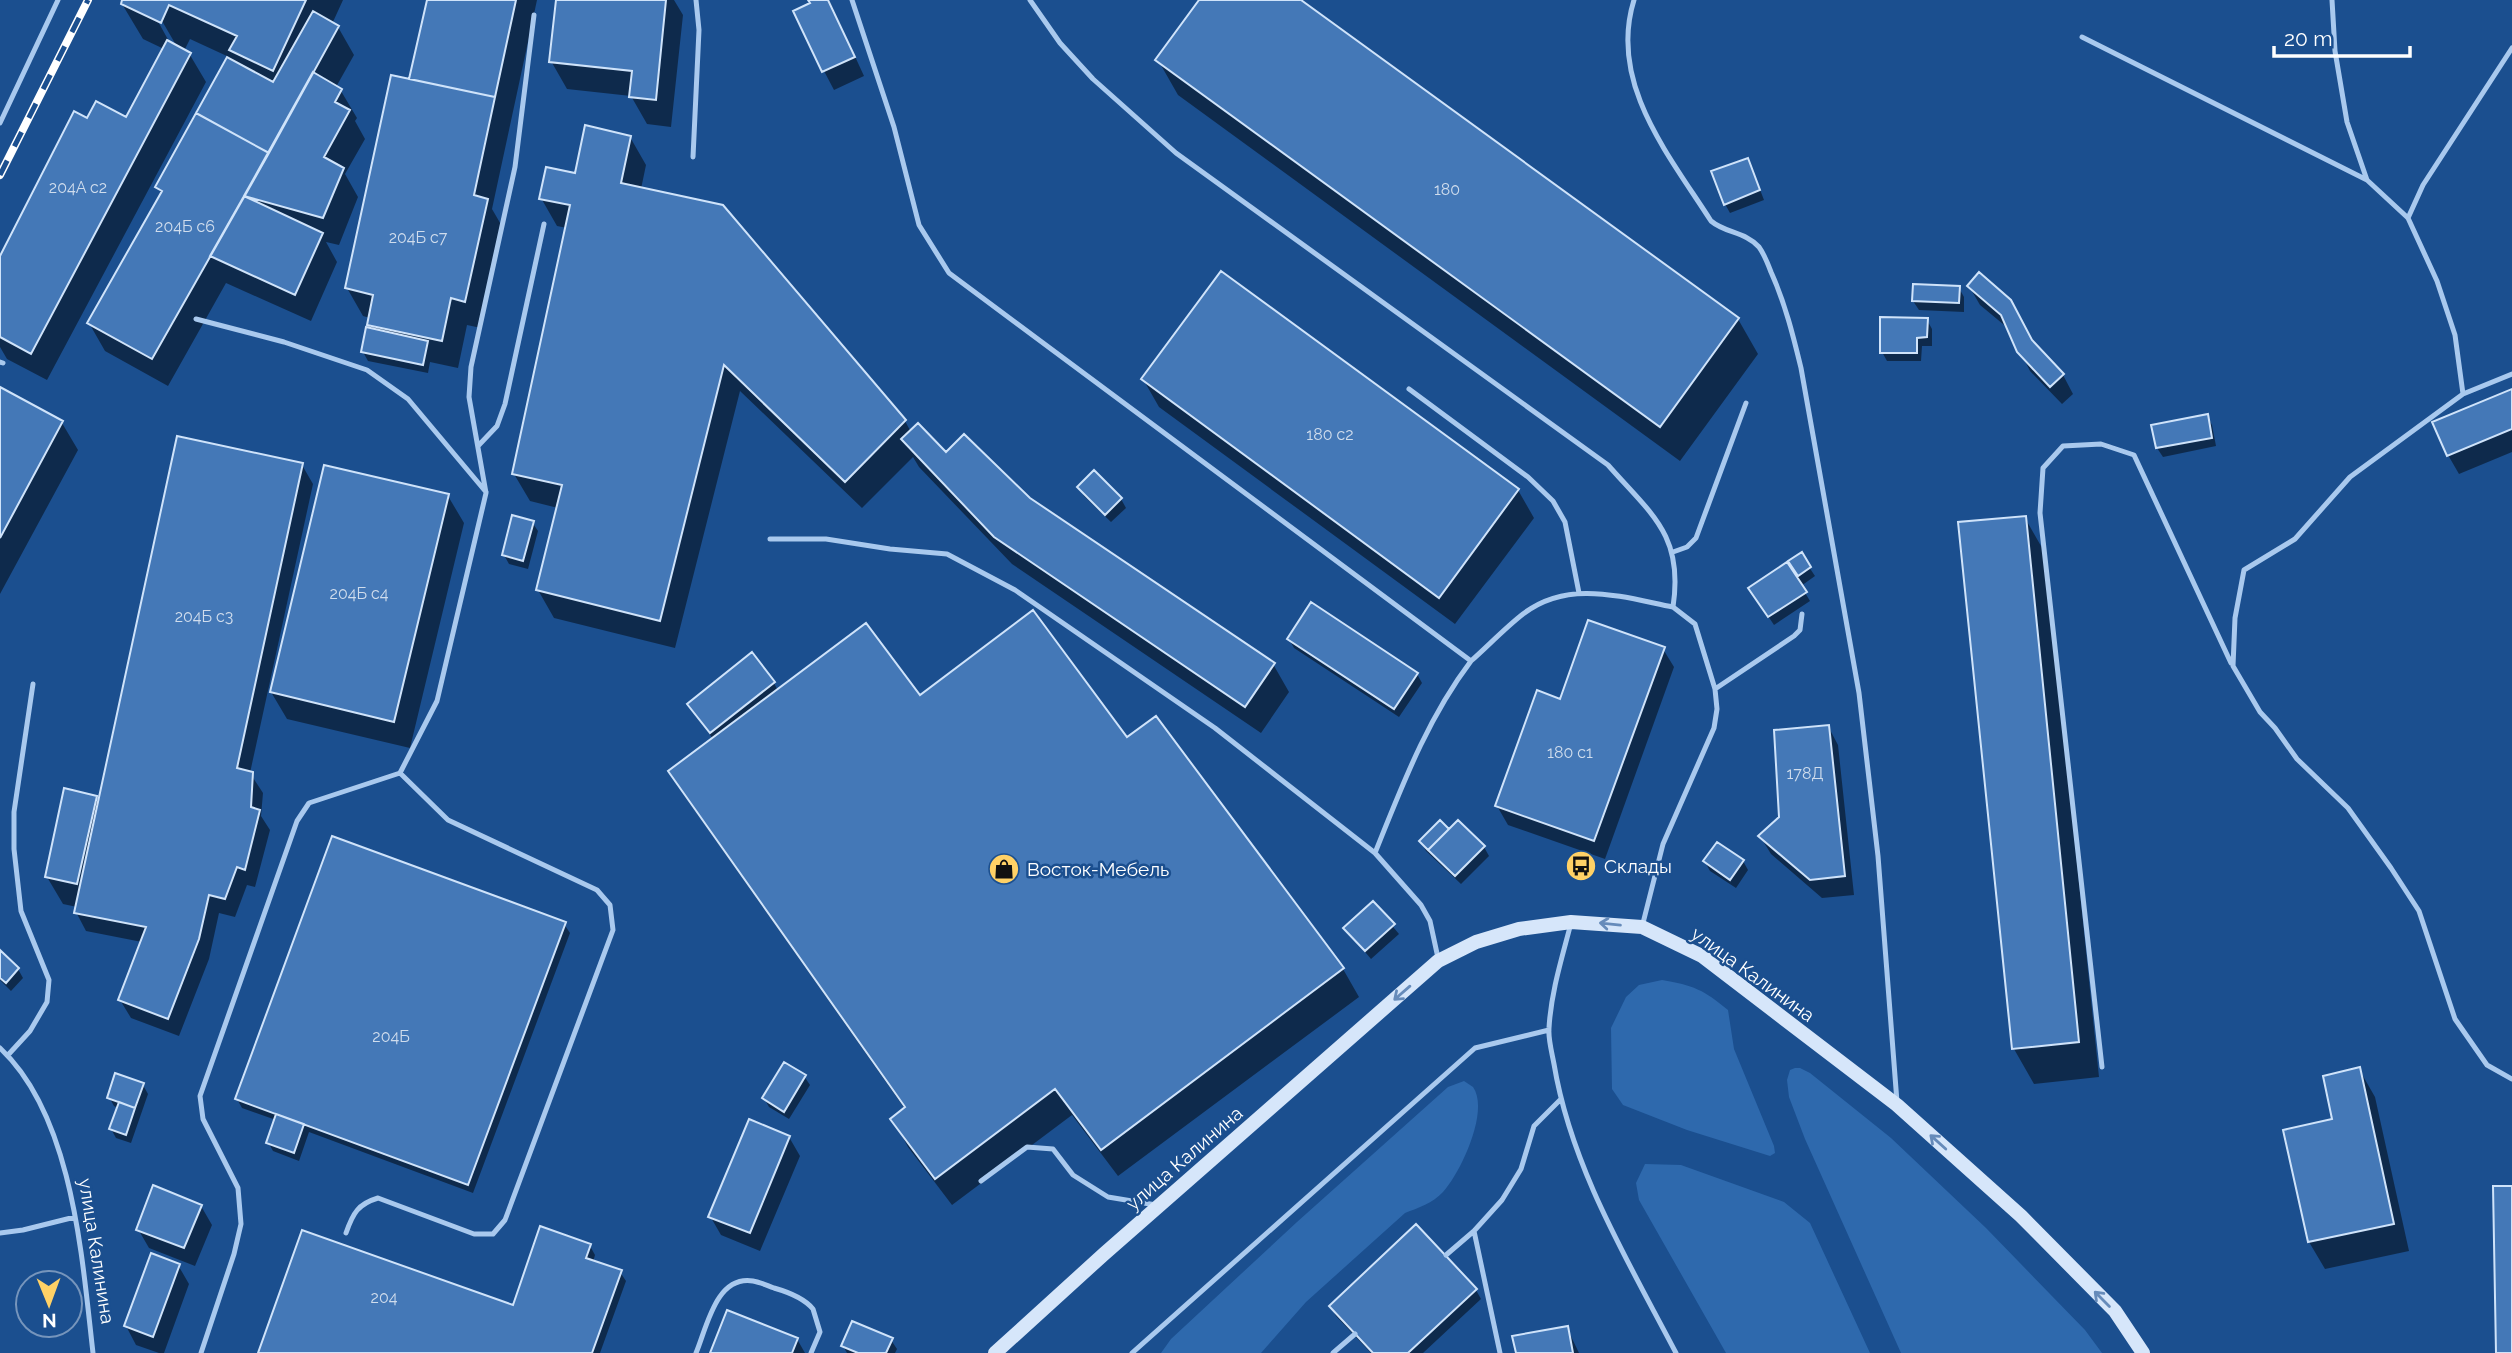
<svg xmlns="http://www.w3.org/2000/svg" width="2512" height="1353" viewBox="0 0 2512 1353" font-family="Raleway,sans-serif">
<style>
.green{fill:#2e69ad}
.shadow{fill:#0007;fill-rule:evenodd}
.building{fill:#4478b7;stroke:#cfe3fa;stroke-width:2}
.lines{fill:none;stroke-linecap:round;stroke-linejoin:round}
.lane{stroke:#a9c9ee;stroke-width:5}
.secondary{stroke:#d6e6fa;stroke-width:14}
.rail-casing{stroke:#fff;stroke-width:8}
.rail{stroke:#1b4f8f;stroke-width:5;stroke-dasharray:16;stroke-linecap:butt}
.oneway{stroke:#668bba}
.labels{text-anchor:middle;stroke-width:5;stroke-linejoin:round;paint-order:stroke}
.number-label{font-size:16px;fill:#d0dded}
.poi-label{font-size:19px;fill:#fff;stroke:#1b4f8f;text-anchor:start}
.street-label{font-size:19px;fill:#fff;stroke:#1b4f8f}
</style>
<rect width="100%" height="100%" fill="#1b4f8f"/>
<path class="green" d="M1662 980C1693 985 1704 990 1728 1010L1734 1049 1774 1146 1775 1153 1770 1156 1687 1130 1623 1105 1612 1089 1611 1028 1626 997 1639 985Z
M1795 1068H1800L1810 1073 1891 1138 1986 1228 2085 1330 2102 1353H1901L1805 1139 1789 1097 1787 1080 1790 1070Z
M1464 1081C1467 1083 1470 1085 1473 1087 1490 1111 1460 1174 1443 1192 1433 1203 1418 1208 1405 1213L1306 1302 1261 1353H1161L1171 1339 1297 1222 1448 1087Z
M1645 1164 1681 1165 1784 1202 1810 1223 1870 1353H1726L1639 1200 1636 1183Z"/>
<path class="shadow" d="M124 0H343L332 24 338 27 354 55 336 87 341 91 357 118 355 121 365 139 345 174 358 197 339 245 326 242 337 262 311 321 226 283 168 386 105 351 89 323 162 194 157 186 229 57 190 39 184 51 190 55 206 82 47 380 7 359 0 347V260L88 120 127 119 164 49 143 39 122 4ZM158 14 176 45H171L155 16Z
M429 0H537L492 209 503 228 481 328 467 325 458 368 430 362 428 373 368 361 363 352 372 330 369 325 370 318 363 316 347 288 411 81Z
M558 0H674L683 15 671 127 647 124 631 96 567 89 551 61Z
M810 0H829L864 76 834 90 824 71Z
M1202 0H1298L1738 319 1758 354 1680 461 1178 95 1158 60Z
M630 137 646 165 641 189 722 207 905 421 911 432 946 455 1029 500 1273 664 1289 692 1261 733 1012 564 919 467 913 457 862 508 740 391 675 648 554 618 538 590 558 508 530 501 514 474 567 228 557 226 541 198Z
M1752 169 1764 200 1730 213 1725 204Z
M1969 286 2033 343 2063 375 2073 394 2062 404 2030 371 2009 329 1980 305Z
M1959 288 1964 297V312L1919 310 1913 301Z
M1927 320 1932 329V346H1922L1921 361H1887L1882 352Z
M1143 379 1518 490 1534 518 1455 624 1159 407Z
M0 389 62 423 78 450 0 594Z
M2512 391V452L2459 474 2448 455Z
M2207 416 2212 425 2216 446 2163 457 2157 448 2153 426Z
M302 465 313 484 250 773 263 793 261 816 270 830 255 887 247 885 235 917 219 913 209 959 179 1036 131 1018 120 1000 142 942 86 931 76 912 77 907 63 904 47 877 95 797 99 804Z
M1079 487 1121 499 1126 508 1111 522 1084 496Z
M448 496 464 523 410 748 287 719 271 692Z
M2025 518 2045 553 2099 1077 2034 1084 2014 1049Z
M532 522 538 531 528 569 509 564 504 555Z
M1801 555 1815 576 1801 586 1810 601 1774 625 1750 589Z
M1289 639 1417 674 1422 683 1399 717 1294 648Z
M1663 649 1674 667 1605 859 1508 825 1497 806 1561 701Z
M774 683 778 691 1127 739 1155 718 1343 969 1359 997 1118 1176 1072 1115 952 1205 908 1147 893 1119 905 1109 686 798 670 771 713 739 689 705Z
M1828 726 1838 745 1854 895 1822 898 1771 854 1760 836 1781 818Z
M1449 831 1484 847 1489 856 1461 884 1426 851 1421 842Z
M1743 861 1748 870 1736 888 1710 871 1705 862Z
M1373 903 1399 934 1371 959 1345 928Z
M564 924 570 933 473 1193 309 1132 299 1161 273 1151 268 1142 276 1120 242 1108 237 1099Z
M0 953 18 969 23 978 11 991 0 980Z
M2359 1069 2375 1097 2409 1251 2325 1269 2309 1242 2285 1131 2334 1121Z
M804 1076 810 1085 789 1119 769 1107 764 1098Z
M143 1085 148 1094 131 1143 116 1138 111 1129 118 1108 114 1106 109 1097Z
M789 1137 800 1156 760 1251 721 1235 710 1216Z
M201 1206 212 1225 195 1266 149 1248 138 1229Z
M590 1246 595 1255 593 1262 620 1272 626 1281 600 1353H260L514 1307Z
M178 1265 189 1284 164 1353H159L136 1345 126 1326Z
M1476 1290 1481 1299 1423 1353H1371L1336 1316 1331 1307Z
M1567 1328 1579 1353H1517Z
M797 1339 805 1353H712Z
M891 1340 897 1349 895 1353H847L843 1346Z"/>
<path class="building" d="M122 0H306L273 71 229 50 237 36 169 5 161 23 121 4Z
M427 0H516L495 97 409 79Z
M556 0H666L656 100 629 97 632 71 549 62Z
M808 0H828L855 57 822 72 793 11 810 3Z
M1199 0H1301L1739 318 1660 427 1155 60Z
M313 11 339 26 269 153 196 113 227 57 273 82Z
M167 40 191 53 31 354 0 337V256L74 111 87 118 96 101 126 117Z
M313 72 342 89 335 102 350 110 324 157 344 168 323 218 244 196Z
M391 75 495 97 474 195 488 199 465 302 451 298 442 341 367 325 373 295 345 288Z
M196 113 269 153 152 359 87 323 162 191 155 187Z
M585 125 631 136 621 183 723 205 906 420 845 482 724 365 660 621 536 590 562 485 512 474 570 205 539 199 546 167 575 173Z
M1748 158 1760 190 1724 205 1711 171Z
M244 196 323 233 295 295 210 256Z
M1221 271 1519 489 1439 598 1141 379Z
M1979 272 2011 300 2032 340 2064 374 2050 387 2017 352 2001 315 1967 286Z
M1913 284 1960 286 1959 303 1912 301Z
M1880 317 1928 318 1927 337 1917 338V353H1880Z
M366 327 428 341 423 365 361 352Z
M0 387 63 421 0 538Z
M2512 389V429L2447 456 2432 422Z
M2208 414 2212 438 2156 448 2151 425Z
M918 423 946 452 964 434 1030 498 1275 663 1245 707 994 537 901 439Z
M177 436 303 463 237 768 253 772 251 807 260 810 245 870 237 867 225 899 209 895 199 939 168 1019 118 1000 146 927 74 913Z
M324 465 449 494 394 722 270 692Z
M1094 470 1122 498 1105 515 1077 487Z
M512 515 534 521 523 561 502 555Z
M2026 516 2079 1042 2012 1049 1958 522Z
M1802 552 1811 567 1798 576 1788 561Z
M1787 562 1807 592 1768 617 1748 588Z
M1311 602 1418 673 1394 709 1287 639Z
M1033 610 1127 737 1156 716 1344 968 1101 1150 1055 1089 935 1179 890 1119 905 1107 668 771 866 623 920 695Z
M1588 620 1665 647 1594 841 1495 806 1537 690 1560 699Z
M752 652 775 682 710 733 687 704Z
M1829 725 1845 876 1810 880 1758 836 1779 817 1774 730Z
M64 788 97 796 77 884 45 877Z
M1440 820 1449 829 1428 850 1419 841Z
M1458 820 1485 846 1455 876 1428 850Z
M332 836 566 922 468 1185 235 1099Z
M1717 842 1744 860 1730 880 1703 861Z
M1373 901 1395 924 1365 951 1343 928Z
M0 950 19 968 6 983 0 978Z
M784 1062 806 1075 784 1112 762 1098Z
M2360 1067 2394 1224 2308 1242 2283 1130 2332 1119 2323 1076Z
M115 1073 144 1083 135 1108 107 1098Z
M119 1102 135 1108 126 1135 109 1129Z
M276 1114 304 1124 294 1153 266 1143Z
M749 1119 790 1136 750 1233 708 1217Z
M153 1185 202 1205 184 1248 136 1230Z
M2493 1186H2512V1353H2496Z
M1416 1224 1477 1289 1408 1353H1373L1329 1306Z
M540 1226 591 1244 586 1258 622 1270 592 1353H258L302 1230 513 1305Z
M151 1253 180 1264 153 1337 124 1326Z
M727 1310 798 1338 792 1353H710Z
M852 1321 893 1338 886 1353H858L841 1346Z
M1568 1326 1573 1353H1516L1512 1336Z"/>
<g class="lines">
<path class="lane" d="M852 0 894 127 919 225 949 273 1471 661C1488 646 1505 628 1523 614 1568 579 1622 597 1673 607
M1030 0 1060 43 1093 79 1176 153 1608 465C1651 514 1684 535 1673 607L1695 624 1715 689 1717 709 1714 728 1663 844 1642 927
M1634 0C1608 83 1669 155 1711 221 1725 233 1746 232 1759 247 1764 254 1768 264 1771 272 1785 303 1793 335 1801 368L1859 693 1878 856 1897 1102
M2332 0 2335 51 2347 122 2367 180 2408 218 2437 281 2455 335 2463 394
M2082 37 2367 180
M0 123 58 0
M693 157 699 30 696 0
M2408 218 2423 185 2512 48
M196 319 284 342 367 370 408 399 486 492
M0 362 3 363
M2512 374 2463 394 2350 477 2295 539 2244 570 2235 618 2233 666 2260 712 2275 728 2297 759 2348 808 2391 868 2419 911 2455 1019 2487 1065 2512 1079
M1409 389 1528 477 1553 501 1565 522 1579 593
M478 446 497 426 505 404 544 224
M770 539H826L890 549 947 554 1015 590 1215 728 1375 853 1421 905 1430 921 1438 958
M1673 552 1687 547 1696 538 1746 403
M1715 689 1794 636 1800 630 1802 614
M1375 853C1402 786 1427 719 1471 661
M1571 923C1562 958 1551 992 1549 1028 1548 1039 1552 1053 1554 1064 1571 1167 1628 1261 1676 1353
M0 1048C73 1116 82 1258 93 1353
M8 1055 30 1031 47 1002 49 980 21 911 14 849V812L33 684
M2102 1067 2040 513 2043 468 2063 446 2101 444 2134 455 2231 663
M981 1181 1027 1147 1053 1149 1073 1175 1108 1197 1156 1205
M1474 1231 1500 1353
M0 1233 23 1230 75 1217
M346 1233C353 1213 358 1204 378 1198L474 1234H493L505 1220 613 930 610 905 597 890 448 820 400 773
M1446 1255 1474 1231 1502 1200 1521 1169 1534 1126 1560 1100
M201 1353 234 1254 241 1224 238 1188 203 1119 200 1096 297 821 309 803 400 773 437 701 486 493 469 397 471 367 515 167 534 15
M696 1353C707 1327 716 1275 753 1281 760 1282 768 1286 774 1288 788 1292 804 1298 813 1309L820 1332 811 1353
M1132 1353 1475 1048 1549 1030
M1333 1353 1355 1334"/>
<path class="secondary" d="M995 1353 1104 1254 1438 961 1476 942 1519 929 1571 922 1642 927 1702 956 1897 1105 2021 1216 2115 1311 2143 1353"/>
<g class="rail-casing">
<path id="rail" d="M0 175 88 0"/>
</g>
<use href="#rail" class="rail"/>
</g>
<defs><path id="oneway-shaft" d="M-6 0H5M1.5-3L5.5 0L1.5 3" fill="none" stroke-width="1.6" stroke-linecap="round" stroke-linejoin="round" transform="scale(1.75)"/></defs>
<g class="oneway">
<use href="#oneway-shaft" transform="translate(1610 924) rotate(-174)"/>
<use href="#oneway-shaft" transform="translate(1402 993) rotate(139)"/>
<use href="#oneway-shaft" transform="translate(1938 1142) rotate(-138)"/>
<use href="#oneway-shaft" transform="translate(2102 1299) rotate(-135)"/>
</g>
<defs>
<g id="bus-disc" transform="scale(1.575)"><circle r="9.5" fill="#ffd166" stroke="#1b4f8f"/><path d="M-5-6H5V4H4V6H2V4H-2V6H-4V4H-5ZM-3.5-4V0h7V-4ZM-3.5 1.2v1.5H-2V1.2ZM2 1.2v1.5H3.5V1.2Z" fill="#111"/></g>
<g id="shop-disc" transform="scale(1.575)"><circle r="9.5" fill="#ffd166" stroke="#1b4f8f"/><path d="M-5-2.5h2.3a2.7 3.5 0 0 1 5.4 0H5L5.5 6h-11ZM-1.5-2.5h3a1.5 2.3 0 0 0-3 0Z" fill="#111"/></g>
</defs>
<g fill-rule="evenodd">
<use href="#bus-disc" x="1581" y="866"/>
<use href="#shop-disc" x="1004" y="869"/>
</g>
<g class="labels">
<g class="number-label">
<text x="78" y="193">204А с2</text>
<text x="1447" y="195">180</text>
<text x="185" y="232">204Б с6</text>
<text x="418" y="243">204Б с7</text>
<text x="1330" y="440">180 с2</text>
<text x="359" y="599">204Б с4</text>
<text x="204" y="622">204Б с3</text>
<text x="1570" y="758">180 с1</text>
<text x="1805" y="779">178Д</text>
<text x="391" y="1042">204Б</text>
<text x="384" y="1303">204</text>
</g>
<g class="poi-label">
<text x="1604" y="873">Склады</text>
<text x="1027" y="876">Восток-Мебель</text>
</g>
<g class="street-label">
<text transform="translate(1753 974) rotate(36)" y="7">улица Калинина</text>
<text transform="translate(1184 1158) rotate(-41)" y="7">улица Калинина</text>
<text transform="translate(97 1251) rotate(81)" y="7">улица Калинина</text>
</g>
</g>
<g transform="translate(49 1304) rotate(179)"><circle r="33" fill="#1b4f8f" stroke="#7695bc" stroke-width="2"/>
<path d="M0-5L12 26L0 18L-12 26Z" fill="#ffd166"/>
<text y="-10" font-size="19" font-weight="bold" text-anchor="middle" fill="#ffffff">N</text>
</g>
<path d="M2274 46v10h136v-10" fill="none" stroke="#ffffff" stroke-width="3.5"/>
<text x="2284" y="46" font-size="21" fill="#ffffff" stroke="#1b4f8f" stroke-width="5" paint-order="stroke">20 m</text>
</svg>
